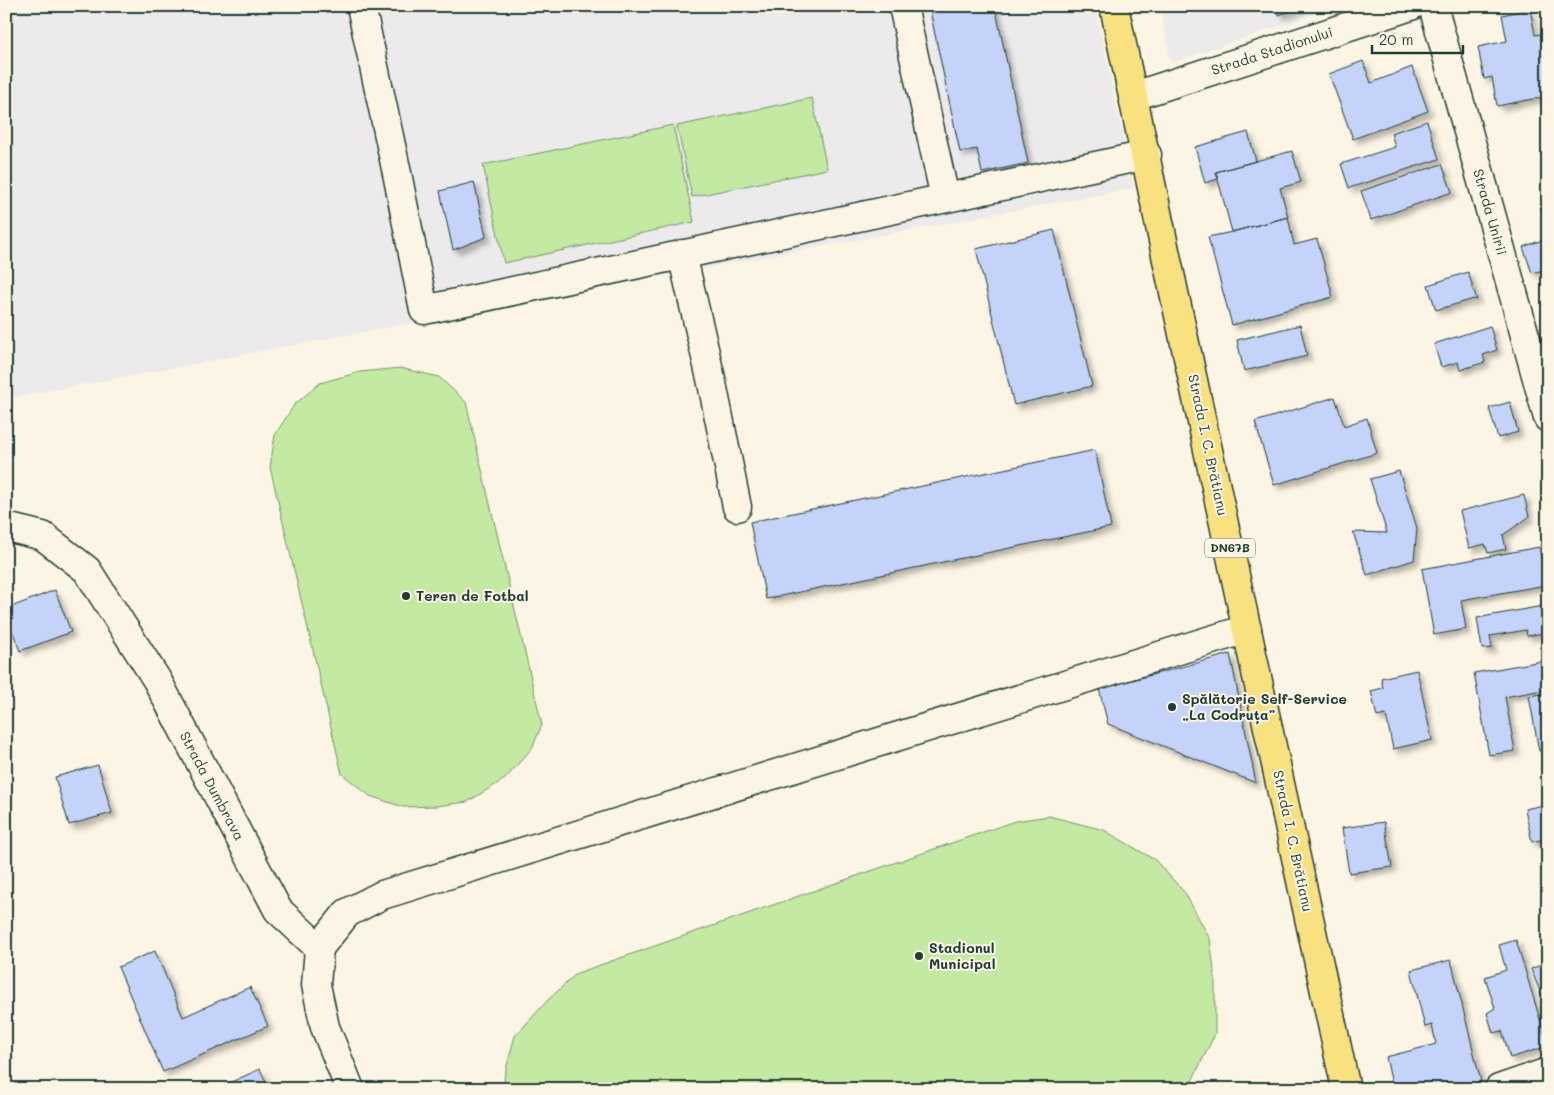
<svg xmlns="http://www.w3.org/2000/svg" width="1554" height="1095" viewBox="0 0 1554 1095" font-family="Mali,sans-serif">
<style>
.built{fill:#eceaeb}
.green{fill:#c4e9a2;stroke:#72936b}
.building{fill:#c5d2f9;stroke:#1f3d34;filter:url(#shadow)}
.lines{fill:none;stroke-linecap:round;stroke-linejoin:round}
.street-casing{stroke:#1f3d34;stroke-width:31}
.secondary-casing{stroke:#1f3d34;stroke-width:31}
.primary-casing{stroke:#1f3d34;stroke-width:31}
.street{stroke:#fcf5e5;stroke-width:28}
.secondary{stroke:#fcf5e5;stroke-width:28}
.primary{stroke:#fae180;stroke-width:28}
.poi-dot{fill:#1f3d34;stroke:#fcf5e5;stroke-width:2}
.labels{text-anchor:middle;stroke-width:4;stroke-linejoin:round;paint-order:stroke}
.shield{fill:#fcf5e5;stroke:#617469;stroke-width:1}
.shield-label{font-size:12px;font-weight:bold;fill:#1f3d34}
.street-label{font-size:14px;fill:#1f3d34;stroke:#fcf5e5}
.poi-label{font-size:14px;font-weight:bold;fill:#1f3d34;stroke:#fcf5e5;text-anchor:start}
</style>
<defs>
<filter id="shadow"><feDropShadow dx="4.5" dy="4.5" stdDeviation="2.5" flood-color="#0004"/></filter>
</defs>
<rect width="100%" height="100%" fill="#fcf5e5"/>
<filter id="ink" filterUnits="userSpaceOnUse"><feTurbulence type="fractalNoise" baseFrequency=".02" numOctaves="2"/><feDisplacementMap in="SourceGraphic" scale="10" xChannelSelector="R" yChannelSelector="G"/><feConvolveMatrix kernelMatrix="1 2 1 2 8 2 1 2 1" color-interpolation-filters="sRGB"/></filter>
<g filter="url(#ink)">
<path class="built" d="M6 6H1095L1134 188 6 399Z
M1160 6H1337L1171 63Z"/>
<path class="green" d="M812 98 827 169 692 197 677 126Z
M673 125 694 222 504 263 483 165Z
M400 368 439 377 466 402 542 725 532 748 505 779 467 802 436 806 403 807 370 796 342 774 270 467 275 435 294 405 320 383 360 372Z
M1049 816 1104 830 1155 860 1185 893 1210 939 1215 977V1034L1188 1089H503L505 1073 515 1036 548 1000 577 973 1015 821Z"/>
<path class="building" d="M929 6H995L1028 163 982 173 977 149 960 152Z
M1277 6H1305L1279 15Z
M1530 9 1535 35 1548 33V96L1497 106 1492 77 1484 79 1478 47 1507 41 1502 15Z
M1363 61 1371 83 1412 67 1428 111 1353 139 1329 74Z
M1427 121 1439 159 1349 188 1341 164 1395 147 1391 133Z
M1248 132 1256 161 1216 172 1218 179 1205 183 1195 147Z
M1292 151 1301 182 1280 188 1288 217 1232 232 1216 172Z
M1442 164 1452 192 1371 220 1361 191Z
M474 182 486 237 453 250 440 191Z
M1548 207V228L1541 209Z
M1288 217 1294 245 1317 239 1333 297 1232 325 1208 237 1232 232Z
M1054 230 1092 386 1014 405 976 249Z
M1548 238V269L1532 273 1523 247Z
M1468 272 1477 300 1474 299 1436 310 1428 285Z
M1300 325 1307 356 1244 371 1237 340Z
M1490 326 1497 350 1483 355 1485 362 1460 370 1458 362 1441 367 1434 344Z
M1335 397 1344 426 1367 418 1377 453 1274 485 1255 422Z
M1510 402 1518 432 1498 438 1489 408Z
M1095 450 1111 527 766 599 750 522Z
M1399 471 1417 528 1414 560 1367 575 1353 532 1387 533 1370 479Z
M1524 495 1529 517 1503 535 1506 549 1488 553 1485 544 1469 548 1460 511Z
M1539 547 1546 585 1461 600 1466 629 1434 635 1422 569Z
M55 590 71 632 20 651 6 614V609Z
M1548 605V625L1543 626 1544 633 1527 636 1526 630 1490 636 1492 648 1482 649 1477 618Z
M1230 654 1256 783 1108 724 1099 689Z
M1548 660V689L1505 697 1515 751 1489 755 1474 673Z
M1417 670 1432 740 1393 749 1386 715 1377 717 1371 691 1383 688 1381 678Z
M1548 693V749L1539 751 1529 696Z
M98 765 112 813 69 825 55 777Z
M1548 804V838L1532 842 1525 809Z
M1384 822 1392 867 1349 873 1342 828Z
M1548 867V890L1542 869Z
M1516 940 1548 1046 1510 1058 1502 1031 1493 1033 1487 1013 1495 1008 1485 977 1506 970 1499 945Z
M155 951 183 1017 250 987 268 1026 163 1072 118 967Z
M1451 960 1481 1082 1454 1089H1393L1386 1057 1436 1044 1432 1025 1425 1027 1411 970Z
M1548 962V993L1542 996 1531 969Z
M260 1069 269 1089H218V1088Z"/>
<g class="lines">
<g class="street-casing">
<path id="street" d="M361 6 398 178 424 310 1147 155
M903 6 945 198
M1433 6 1548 418
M1134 96 1411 6
M682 254 712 383 737 507
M6 527 43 536 87 570 157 680 278 910 319 948
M1499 1089 1548 1072"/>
</g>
<g class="secondary-casing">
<path id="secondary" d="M350 1089 325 1027 316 985 319 948 347 913 382 895 1247 629"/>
</g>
<g class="primary-casing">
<path id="primary" d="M1114 6 1167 260 1346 1089"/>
</g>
<use href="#street" class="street"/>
<use href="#secondary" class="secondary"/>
<use href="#primary" class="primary"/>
</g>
</g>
<g class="poi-dot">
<circle cx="406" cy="596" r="5"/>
<circle cx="1172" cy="707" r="5"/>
<circle cx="919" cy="956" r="5"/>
</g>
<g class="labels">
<rect class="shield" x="1205" y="538.5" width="50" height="19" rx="4"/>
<g class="shield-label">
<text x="1230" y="552">DN67B</text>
</g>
<g class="street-label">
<text transform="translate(1272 51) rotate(-18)" y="5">Strada Stadionului</text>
<text transform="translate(1490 212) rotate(74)" y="5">Strada Unirii</text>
<text transform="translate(1208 445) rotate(78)" y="5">Strada I. C. Brătianu</text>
<text transform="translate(212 786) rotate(62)" y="5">Strada Dumbrava</text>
<text transform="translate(1293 841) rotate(78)" y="5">Strada I. C. Brătianu</text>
</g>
<g class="poi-label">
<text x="416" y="601">Teren de Fotbal</text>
<text x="1182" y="704">Spălătorie Self-Service<tspan x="1182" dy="16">„La Codruța”</tspan></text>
<text x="929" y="953">Stadionul<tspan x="929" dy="16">Municipal</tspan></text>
</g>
</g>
<rect width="1554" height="1095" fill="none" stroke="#fcf5e5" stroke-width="25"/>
<rect x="12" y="12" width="1529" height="1070" fill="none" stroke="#1f3d34" stroke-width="2" filter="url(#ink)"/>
<path d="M1372 45v8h91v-8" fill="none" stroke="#1f3d34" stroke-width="2.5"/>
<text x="1379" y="45" font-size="15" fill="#1f3d34" stroke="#fcf5e5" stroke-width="4" paint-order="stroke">20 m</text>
</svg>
